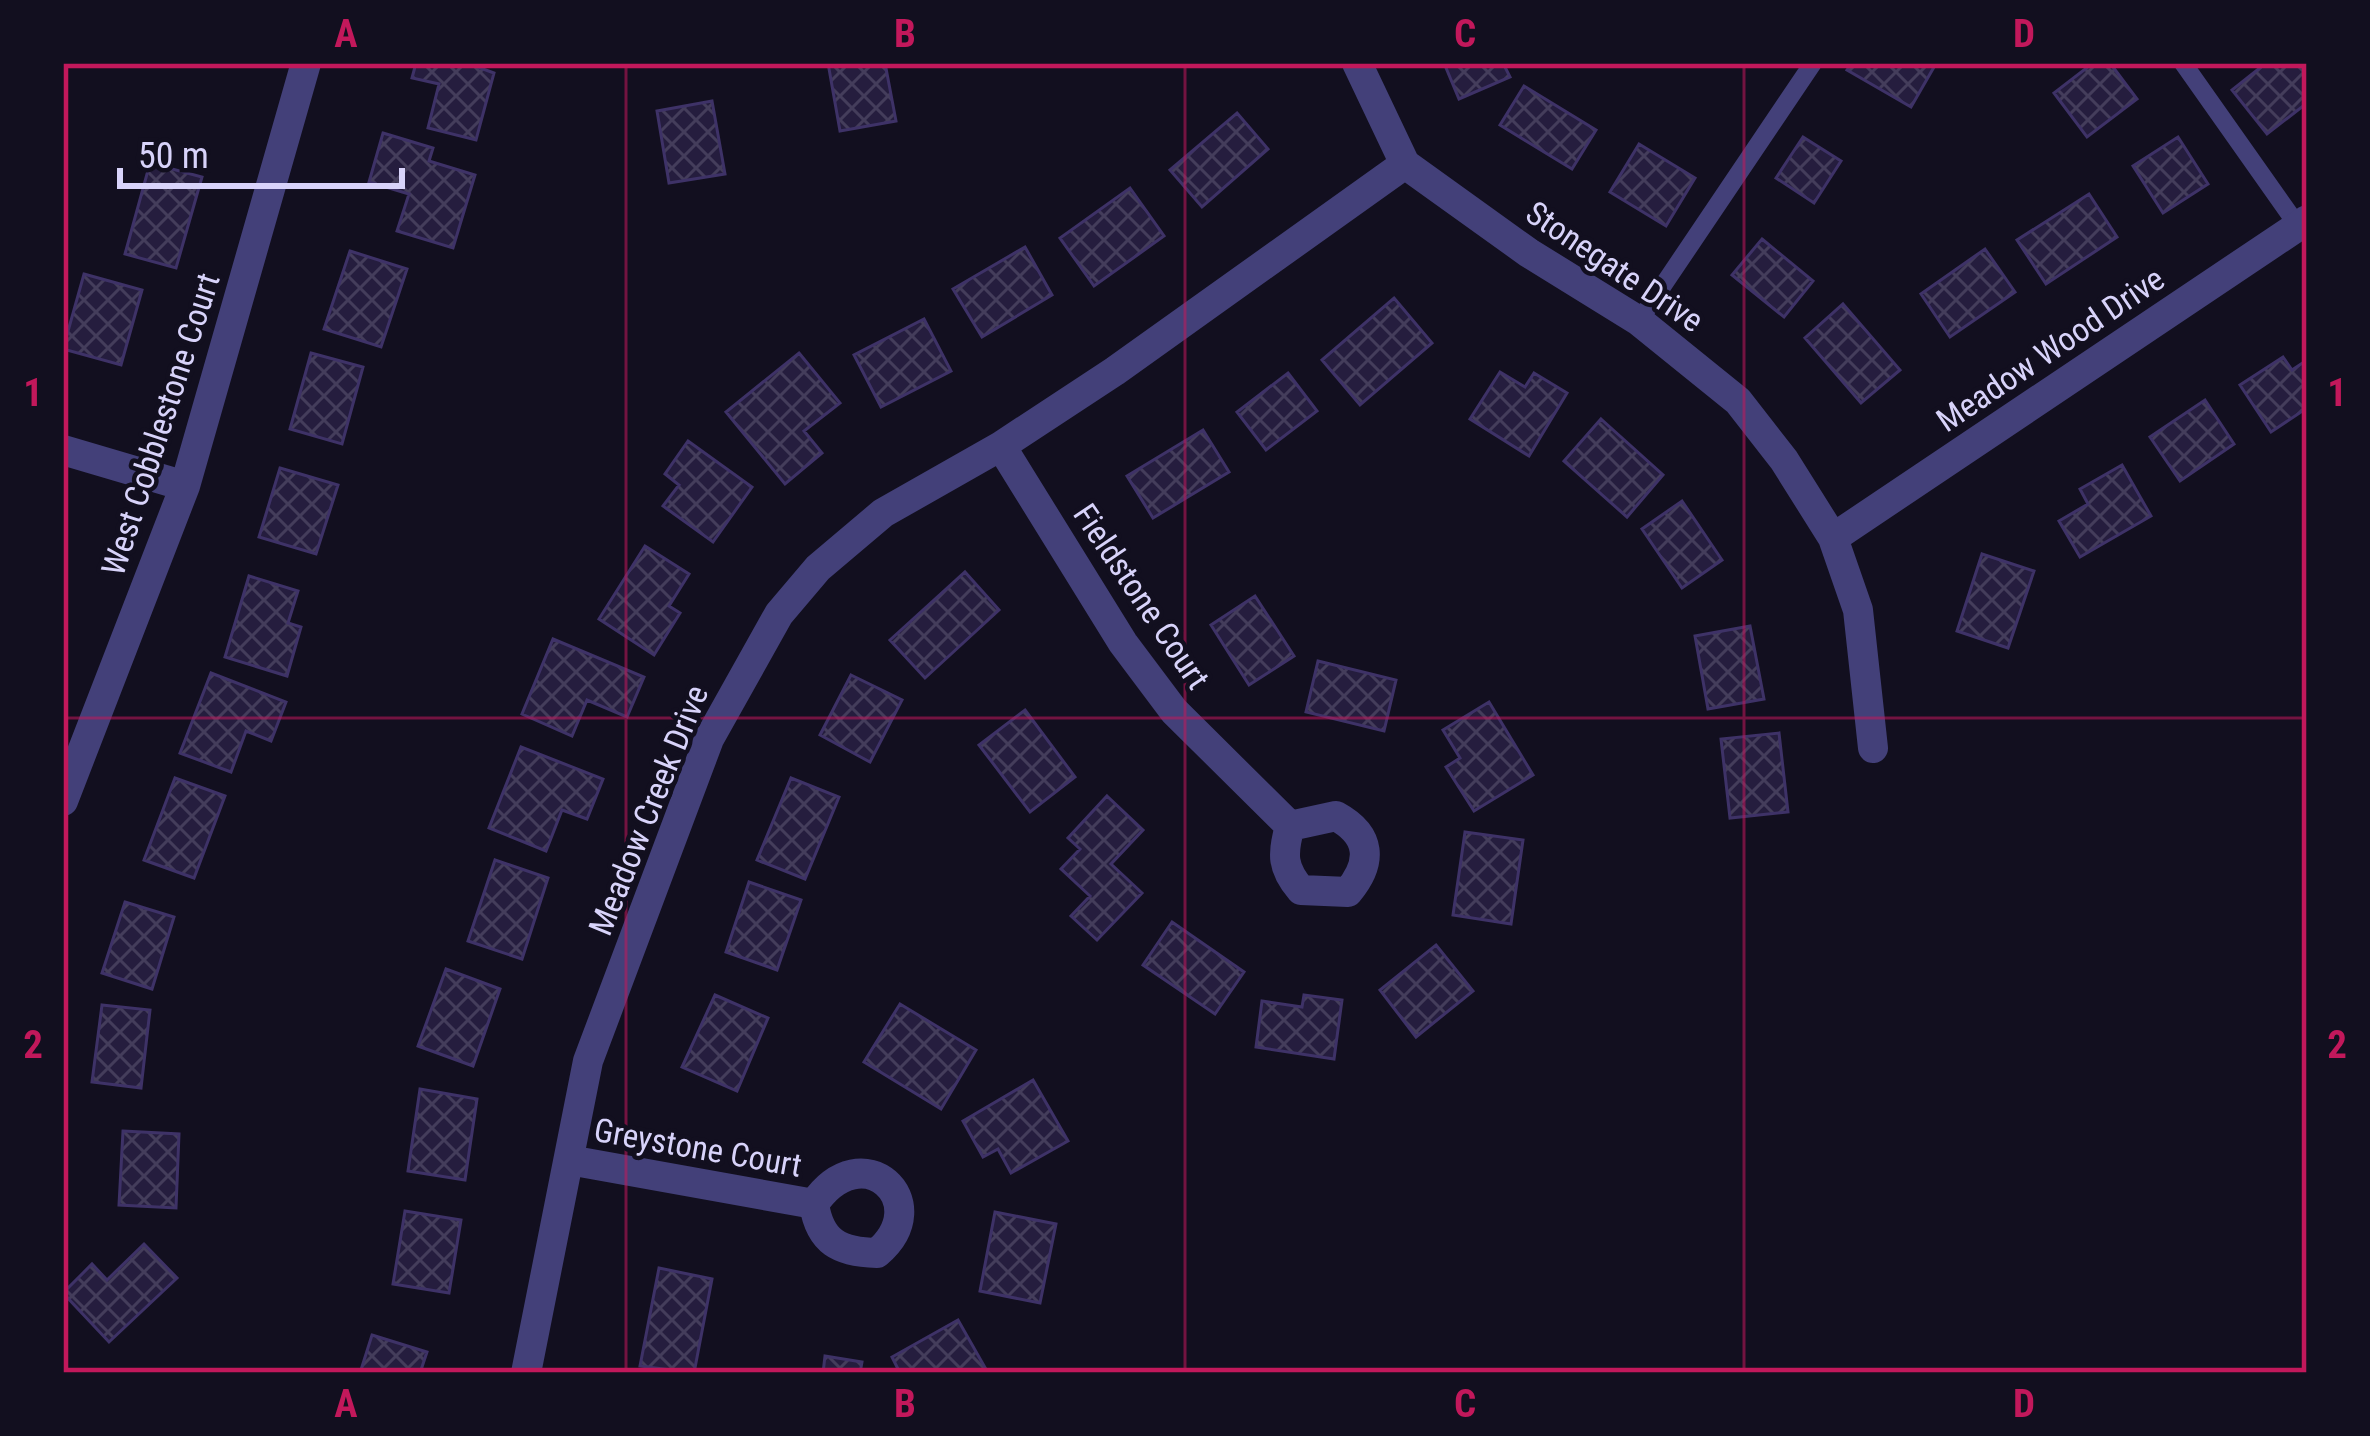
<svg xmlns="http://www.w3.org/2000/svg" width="2370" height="1436" viewBox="0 0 2370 1436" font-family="'Roboto Condensed',sans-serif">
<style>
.building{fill:url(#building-cross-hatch);stroke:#3e3267;stroke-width:3}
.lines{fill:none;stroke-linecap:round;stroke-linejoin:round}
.lane{stroke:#434079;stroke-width:18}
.street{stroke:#434079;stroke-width:30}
.grid{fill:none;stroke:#c2185b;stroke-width:3;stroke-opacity:0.55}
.labels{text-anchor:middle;stroke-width:9;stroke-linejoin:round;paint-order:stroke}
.street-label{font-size:33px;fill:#d8d3fa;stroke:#120f1f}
.neatline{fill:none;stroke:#c2185b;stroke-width:4.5}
.grid-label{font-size:39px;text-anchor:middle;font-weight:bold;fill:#c2185b}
</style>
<defs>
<pattern id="building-cross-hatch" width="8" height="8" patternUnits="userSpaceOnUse" patternTransform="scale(3)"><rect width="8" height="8" fill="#251d3e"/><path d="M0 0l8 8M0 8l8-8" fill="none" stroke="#443d5b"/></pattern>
</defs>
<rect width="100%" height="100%" fill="#120f1f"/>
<path class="building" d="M416 63H467L494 73 476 140 428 128 439 84 412 78Z
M828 63H885L896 121 840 131Z
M1444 63H1503L1510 77 1459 99Z
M1852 63H1927L1934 67 1911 107 1847 70Z
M2093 63H2110L2137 99 2087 137 2054 93Z
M2266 63H2307V103L2267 134 2232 90Z
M1524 86 1596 130 1572 169 1500 125Z
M712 101 725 174 669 183 657 111Z
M1237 113 1268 149 1202 207 1170 170Z
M383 133 433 148 429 161 475 175 453 248 397 231 409 194 369 182Z
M1803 137 1841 161 1814 203 1776 178Z
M2178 137 2208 184 2163 213 2133 166Z
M1639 144 1695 178 1666 226 1610 192Z
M150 163 202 177 176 268 125 254Z
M1130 188 1164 236 1094 286 1060 238Z
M2089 194 2117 237 2046 284 2017 240Z
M1762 239 1813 281 1784 317 1732 275Z
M1025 247 1052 295 982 337 953 289Z
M1985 249 2015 292 1950 337 1921 294Z
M350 251 407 269 381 347 324 329Z
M84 274 142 290 121 365 63 349Z
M1394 298 1432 343 1360 405 1322 360Z
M1843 304 1900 370 1861 403 1805 338Z
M924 319 951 371 881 407 854 355Z
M311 353 363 367 342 444 290 429Z
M799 353 840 403 804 431 822 453 785 484 726 412Z
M2283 357 2292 370 2307 360V408L2271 432 2240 385Z
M1500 372 1525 387 1534 373 1567 393 1529 456 1470 419Z
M1288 373 1317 411 1266 450 1237 412Z
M2205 400 2234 444 2180 481 2150 437Z
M1601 419 1663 475 1627 517 1564 461Z
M1203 430 1229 472 1153 518 1127 476Z
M688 441 752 487 713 542 663 506 679 485 665 474Z
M2122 465 2151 516 2080 557 2059 521 2088 504 2080 489Z
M280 468 338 485 316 554 259 537Z
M1682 501 1722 560 1682 588 1642 529Z
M645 546 689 574 669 606 680 613 654 655 599 619Z
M1982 554 2034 571 2008 648 1957 631Z
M965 572 999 610 925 678 890 640Z
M249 576 298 591 288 623 301 627 287 676 225 657Z
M1255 596 1294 656 1249 685 1211 625Z
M1750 626 1764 699 1708 709 1695 636Z
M553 639 644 677 627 717 587 700 572 736 522 714Z
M1318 661 1396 680 1384 731 1306 712Z
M211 673 286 702 271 741 246 731 231 772 180 753Z
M851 675 902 700 870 762 820 735Z
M1489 702 1533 775 1474 811 1446 767 1460 758 1443 730Z
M1025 710 1075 777 1030 812 979 745Z
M1779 733 1788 812 1730 818 1721 739Z
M521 747 603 779 587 819 562 810 546 851 489 828Z
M175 778 225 796 194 878 144 860Z
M791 778 839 797 805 879 757 860Z
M1107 796 1143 830 1111 864 1142 893 1097 940 1071 916 1090 896 1061 869 1080 849 1068 838Z
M1465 832 1523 840 1511 924 1453 915Z
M495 860 548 878 522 959 468 941Z
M749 882 801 900 777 970 726 952Z
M125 902 174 917 152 989 102 973Z
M1172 922 1244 972 1215 1014 1143 965Z
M1436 945 1473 991 1416 1037 1380 990Z
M446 969 500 989 473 1066 418 1046Z
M715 995 768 1018 737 1091 682 1067Z
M1304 995 1342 1000 1334 1059 1256 1047 1262 1001 1302 1007Z
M900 1004 976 1050 941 1109 864 1062Z
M102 1005 150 1010 141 1088 92 1082Z
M1033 1080 1068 1141 1011 1173 998 1149 983 1157 963 1121Z
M420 1089 477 1099 465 1180 408 1171Z
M123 1131 179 1134 176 1208 119 1205Z
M405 1211 461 1220 449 1293 393 1284Z
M995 1212 1056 1224 1040 1303 980 1291Z
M144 1244 177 1278 109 1342 63 1293 92 1264 107 1280Z
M659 1268 712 1279 694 1373 640 1366Z
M958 1320 987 1371 900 1373 892 1357Z
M372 1335 427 1352 420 1373H360Z
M825 1356 862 1362 860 1373H823Z"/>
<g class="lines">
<path class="lane" d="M2183 63 2298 226
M1639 321 1813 63"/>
<path class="street" d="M1357 63 1405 164 1529 253 1639 321 1738 401 1784 460 1833 538 1858 610 1873 748
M1001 446 1123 643 1174 711 1290 826C1282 854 1282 868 1301 890L1348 892C1373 862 1371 835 1336 816L1290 826
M63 450 185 486
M1833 538 2307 220
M63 801 185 486 306 63
M569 1160 814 1204C820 1242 839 1252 877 1253 937 1202 862 1133 814 1204
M526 1373 588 1061 709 739 779 614 818 568 883 513 1001 446 1115 371 1405 164"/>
</g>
<path class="grid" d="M626 63V1373M1185 63V1373M1744 63V1373M63 718H2307"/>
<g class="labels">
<g class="street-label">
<text transform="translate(1615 266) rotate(34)" y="12">Stonegate Drive</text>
<text transform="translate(2050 349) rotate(-34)" y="12">Meadow Wood Drive</text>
<text transform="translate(160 424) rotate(-72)" y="12">West Cobblestone Court</text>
<text transform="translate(1142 596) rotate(56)" y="12">Fieldstone Court</text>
<text transform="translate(648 810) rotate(-68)" y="12">Meadow Creek Drive</text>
<text transform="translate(698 1147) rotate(10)" y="12">Greystone Court</text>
</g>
</g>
<rect width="2370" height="1436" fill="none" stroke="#120f1f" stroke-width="132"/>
<path d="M120 168v18h282v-18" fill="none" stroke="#d8d3fa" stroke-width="6"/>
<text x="138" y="168" font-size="36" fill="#d8d3fa" stroke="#120f1f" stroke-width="9" paint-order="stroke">50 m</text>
<rect x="66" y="66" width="2238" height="1304" class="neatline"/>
<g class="grid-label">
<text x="346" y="47">A</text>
<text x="905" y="47">B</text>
<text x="1465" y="47">C</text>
<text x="2024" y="47">D</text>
<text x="33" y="406">1</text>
<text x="2337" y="406">1</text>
<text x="33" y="1058">2</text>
<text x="2337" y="1058">2</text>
<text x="346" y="1417">A</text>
<text x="905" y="1417">B</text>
<text x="1465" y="1417">C</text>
<text x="2024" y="1417">D</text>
</g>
</svg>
